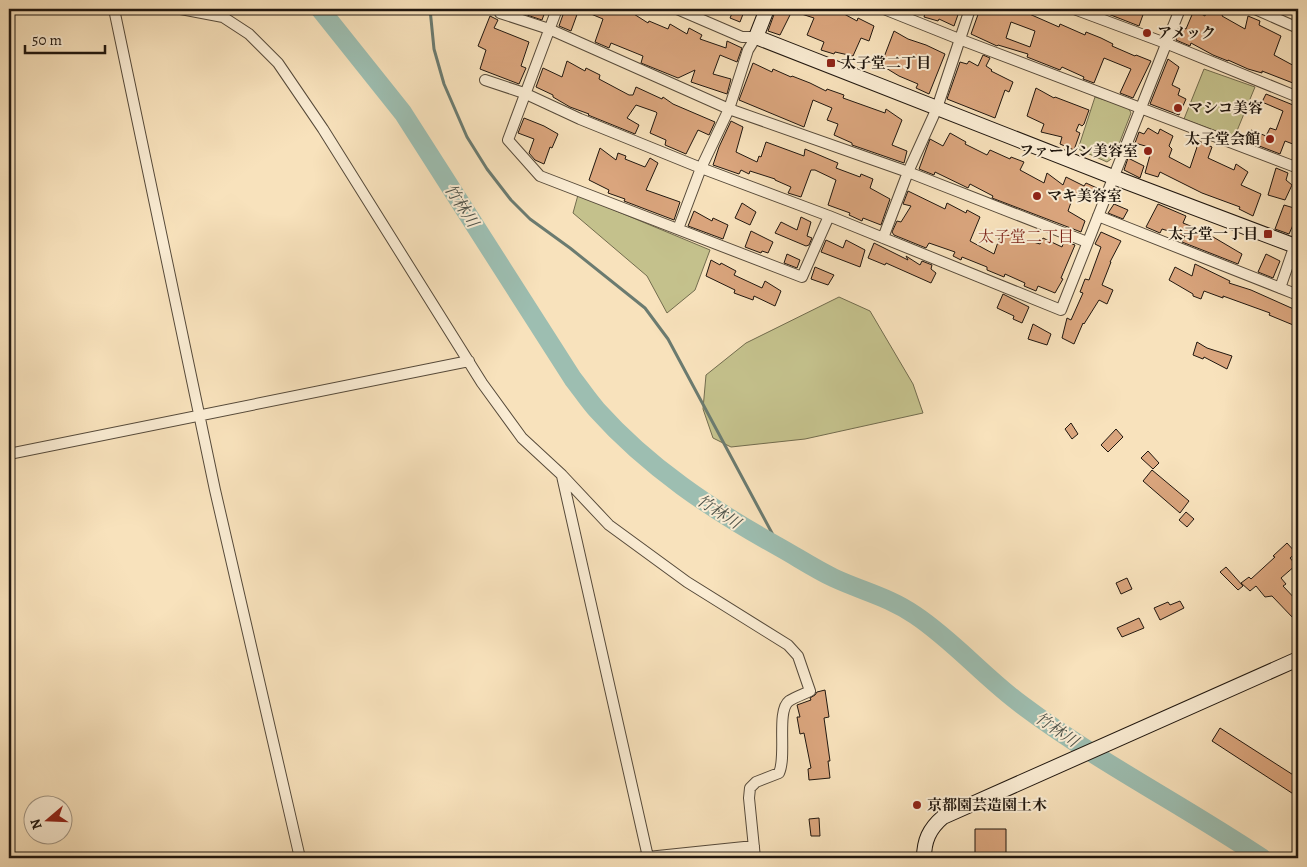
<svg xmlns="http://www.w3.org/2000/svg" width="1307" height="867" viewBox="0 0 1307 867" font-family="Alegreya,'Noto Serif JP',serif">
<style>
.green{fill:#c4c18c;stroke:#726c4e}
.lines{fill:none;stroke-linecap:round;stroke-linejoin:round}
.stream{stroke:#6b7b70;stroke-width:3}
.river{stroke:#9dbeb1;stroke-width:19}
.building{fill:#daa57d;stroke:#20170f;fill-rule:evenodd}
.street-casing{stroke:#564a3a;stroke-width:12}
.secondary-casing{stroke:#20170f;stroke-width:16}
.street{stroke:#faecd3;stroke-width:10}
.secondary{stroke:#faecd3;stroke-width:14}
.poi-dot{fill:#8f2418;stroke:#faecd3;stroke-width:2}
.labels{text-anchor:middle;stroke-width:4;stroke-linejoin:round;paint-order:stroke}
.poi-label{font-size:15px;font-weight:bold;fill:#20170f;stroke:#faecd3;text-anchor:start}
.water-label{font-size:16px;font-style:italic;fill:#4c5148;stroke:#faecd3}
.neighbourhood-label{font-size:16px;fill:#7a1f14;stroke:#faecd3}
</style>
<rect width="100%" height="100%" fill="#f8e2bc"/>
<filter id="stains"><feTurbulence type="fractalNoise" baseFrequency=".004" numOctaves="4"/><feColorMatrix values="0 0 0 0 .2 0 0 0 0 .09 0 0 0 0 .02 0 0 0 .5 -.17"/></filter>
<radialGradient id="worn" r=".72"><stop offset=".6" stop-color="#630" stop-opacity="0"/><stop offset="1" stop-color="#630" stop-opacity=".3"/></radialGradient>
<path class="green" d="M1204 69 1255 87 1234 138 1184 119Z
M1095 97 1128 107 1131 113 1114 157 1107 162 1078 149Z
M578 195 710 250 695 290 667 313 647 276 573 213Z
M839 297 870 311 913 384 923 413 805 439 731 447 713 438 703 409 706 375 746 343Z"/>
<g class="lines">
<path class="stream" d="M430 9 434 49 444 84 467 137 487 169 511 200 530 219 570 248 645 308 668 339 780 548"/>
<path class="river" d="M320 9 403 113 573 379C581 389 588 400 597 410 648 467 712 510 779 547 797 557 815 569 834 578 862 591 889 597 915 615 954 641 985 678 1022 705 1098 762 1183 805 1262 858"/>
</g>
<path class="building" d="M509 9H546L542 20Z
M565 9H626L648 23 649 21 668 29 670 24 687 34 689 28 702 35 700 39 726 48 727 41 742 48 737 62 720 55 713 74 731 79 727 94 691 82 695 70 678 78 641 63 643 56 611 43 609 48 595 42 603 19 579 9 571 31 559 26Z
M734 9H745L740 22 730 18Z
M776 9H835L857 21 858 18 874 26 869 41 861 38 853 56 835 52 834 54 821 50 824 42 807 35 814 18 792 11 780 35 768 31Z
M926 9H960L954 26 939 19 938 21 924 17Z
M980 9H1018L1059 27 1060 24 1085 35 1086 32 1101 38 1113 44 1112 46 1135 56 1136 55 1151 61 1133 98 1120 93 1131 69 1104 58 1094 83 1083 79 1084 77 1062 67 1060 70 1027 57 1028 54 998 45 997 46 971 34ZM1011 22 1035 31 1030 47 1006 38Z
M1098 9H1145L1139 26 1098 10Z
M1214 9H1225L1222 16 1245 29 1248 16 1260 21 1259 25 1281 36 1274 55 1298 68V85L1262 71V73L1248 69 1228 60V61L1213 55 1191 43 1190 46 1176 40 1180 27 1186 29 1194 10 1205 16 1206 13 1210 14Z
M490 16 498 20 494 28 529 42 521 66 526 68 519 84 480 69 486 50 478 46Z
M894 31 908 39 926 45 945 54 929 94 916 88 918 84 899 76 881 65Z
M983 55 990 58 986 66 992 70 991 71 1013 82 1009 92 1005 90 995 118 947 99 960 62 967 64 969 61 978 66Z
M1168 59 1179 67 1172 85 1180 89 1178 95 1186 99 1179 115 1150 104Z
M567 61 585 71 586 68 600 75 599 79 629 95H633L636 87 662 99 663 97 673 104 715 122 709 135 698 130 686 154 665 145 666 140 650 133 657 113 656 112 636 105 627 118 639 125 635 134 588 115 589 114 570 107 553 97V95L536 87 543 68 562 77Z
M753 63 772 72 773 69 791 77 792 76 810 83 826 91 827 89 844 95 843 98 885 113 886 109 902 120 892 145 907 151 904 163 852 145V143L834 135 838 124 827 120 832 108 813 100 804 127 739 100Z
M1036 88 1054 98 1055 97 1089 110 1084 124 1082 126 1079 124 1076 131 1080 133 1074 150 1060 144 1062 137 1041 132 1044 124 1027 116Z
M1266 94 1298 107V146L1285 141 1280 154 1249 142 1250 140 1247 138 1251 130 1266 136 1270 128 1276 130 1283 111 1262 102Z
M524 118 544 126 558 134 552 148 550 147 544 164 535 160 529 153 534 139 518 133Z
M731 121 743 127 736 152 757 162 759 156 761 157 766 142 804 156 805 149 838 163 836 168 860 177 861 174 873 179 870 188 890 199 881 225 863 218 862 221 849 215 850 213 828 205 836 180 815 170H811L801 197 788 193 791 187 775 180V179L750 171 749 174 741 170 739 174 713 165 719 147Z
M1148 128 1158 134 1160 129 1173 136 1169 146 1172 149 1169 157 1190 168 1199 141 1212 147 1208 158 1234 170 1236 164 1248 172 1241 185 1261 194 1253 216 1239 209 1240 207 1202 193 1160 172 1158 177 1145 173 1152 148 1135 143 1139 132 1144 134Z
M950 133 966 142 965 144 987 155 990 150 1010 159 1011 157 1024 162 1020 170 1044 183 1047 173 1063 185 1066 177 1084 186 1086 183 1097 188 1093 201 1074 194 1068 211 1085 221 1081 232 992 198 993 196 970 184 968 188 935 172 934 175 919 169 930 139 943 146Z
M600 148 616 160 618 153 626 156 625 159 645 167 650 158 658 163 646 190 680 202 674 220 624 201 625 199 608 193 609 190 589 180Z
M1128 158 1144 166 1140 178 1124 170Z
M1276 168 1288 173 1286 180 1292 185 1285 200 1268 195Z
M908 191 945 209 947 203 966 213 967 210 980 217 970 241 994 254 1002 230 1020 238 1040 244 1043 238 1062 247 1064 241 1075 245 1061 278 1063 279 1055 293 1038 286 1036 291 1024 286 1025 283 1005 274 1004 277 987 270V267L962 257 961 260 953 256 955 252 929 243 926 248 894 235 892 232 897 221 901 222 911 206 903 204Z
M742 203 756 212 750 225 735 218Z
M1114 204 1128 210 1123 219 1108 213Z
M1158 204 1186 216 1183 223 1203 231 1242 254 1238 264 1182 242 1185 236 1162 229 1160 233 1146 227Z
M1284 205 1294 208 1293 212 1297 216 1289 234 1275 229Z
M694 211 712 221 713 218 728 225 723 239 688 226Z
M801 217 811 222 807 236 812 238 809 245 806 246 775 233 781 222 797 230Z
M751 231 773 242 768 253 762 251 761 253 745 247Z
M1101 232 1121 241 1110 262H1111L1102 285 1113 290 1107 304 1099 300 1084 324 1083 323 1074 344 1062 338 1067 318 1071 320 1083 293 1080 292 1085 279 1089 280 1101 247 1095 244Z
M826 240 843 248 846 240 865 250 860 267 821 252Z
M874 243 908 260 906 256 920 265 922 261 932 265 931 269 936 273 931 283 886 263 885 265 868 258Z
M787 254 800 260 797 268 784 263Z
M1266 254 1280 261 1273 278 1258 272Z
M711 260 720 265 721 263 736 271 734 275 762 288 765 281 781 291 775 306 754 296 753 300 734 293 735 290 706 276Z
M1195 264 1230 281 1229 283 1251 290 1298 311V327L1269 315 1270 313 1223 296V298L1204 291 1201 299 1193 296V294L1169 280 1175 267 1192 276Z
M815 267 834 275 828 285 811 279Z
M1003 294 1029 307 1022 323 1013 319 1014 316 997 308Z
M1033 324 1051 334 1047 345 1028 339Z
M1197 342 1207 348 1232 356 1227 369 1204 357 1203 359 1193 355Z
M1071 423 1078 434 1072 439 1065 429Z
M1116 429 1123 437 1108 452 1101 445Z
M1148 451 1159 463 1153 469 1141 458Z
M1152 470 1189 501 1180 513 1143 481Z
M1186 512 1194 519 1187 527 1179 520Z
M1287 543 1296 553 1290 558 1296 565 1281 578 1286 584 1283 586 1298 602V614L1294 619 1272 596 1265 597 1256 586 1250 591 1241 583 1249 577 1251 579 1275 557 1273 556Z
M1226 567 1243 586 1238 590 1220 572Z
M1127 578 1132 589 1121 594 1116 583Z
M1180 601 1184 608 1160 620 1154 608 1168 602 1170 605Z
M1139 618 1144 628 1122 637 1117 628Z
M825 690 829 717 824 718 830 761H828L830 778 809 780 808 769 811 768 804 733 800 734 797 717H800L797 705 811 700 810 698 815 695 817 692Z
M1220 728 1298 778V797L1212 741Z
M819 818 820 836H811L809 819Z
M975 829H1006V854L975 855Z"/>
<g class="lines">
<g class="street-casing">
<path id="street" d="M114 9 215 490 300 858
M181 9 223 17 249 34 278 63 323 129 482 383 522 438 562 475 609 525 687 582 788 645 798 656 810 691C804 694 795 697 789 701 776 711 787 756 779 773L756 782 750 788 749 798 755 858
M502 9 500 13 549 29 729 109 908 172 1087 242
M557 9 508 140 540 176 802 277 829 216
M677 9 742 37H756
M884 9 959 39 1298 168
M1074 9 1168 44 1298 97
M1255 9 1298 28
M485 80 524 93 580 119 701 168 829 216 1061 310 1180 9
M1098 216 1298 295
M678 229 701 168 729 109 748 50 756 37
M883 238 908 172 937 108 970 9
M1280 288 1298 236
M9 454 469 361
M562 476 648 857 639 858
M648 857 754 846"/>
</g>
<g class="secondary-casing">
<path id="secondary" d="M767 9 756 37 1113 177 1298 247
M924 858C924 841 929 829 943 817L1298 659"/>
</g>
<use href="#street" class="street"/>
<use href="#secondary" class="secondary"/>
</g>
<g class="poi-dot">
<circle cx="1147" cy="33" r="5"/>
<rect x="826" y="58" width="10" height="10" rx="2.5"/>
<circle cx="1178" cy="108" r="5"/>
<circle cx="1270" cy="139" r="5"/>
<circle cx="1148" cy="151" r="5"/>
<circle cx="1037" cy="196" r="5"/>
<rect x="1263" y="229" width="10" height="10" rx="2.5"/>
<circle cx="917" cy="805" r="5"/>
</g>
<g class="labels">
<g class="poi-label">
<text x="1157" y="38">アメック</text>
<text x="841" y="68">太子堂二丁目</text>
<text x="1188" y="113">マシコ美容</text>
<text x="1260" y="144" text-anchor="end">太子堂会館</text>
<text x="1138" y="156" text-anchor="end">ファーレン美容室</text>
<text x="1047" y="201">マキ美容室</text>
<text x="1258" y="239" text-anchor="end">太子堂一丁目</text>
<text x="927" y="810">京都園芸造園土木</text>
</g>
<g class="water-label">
<text transform="translate(462 205) rotate(57)" y="6">竹林川</text>
<text transform="translate(719 511) rotate(33)" y="6">竹林川</text>
<text transform="translate(1057 729) rotate(34)" y="6">竹林川</text>
</g>
<g class="neighbourhood-label">
<text x="1026" y="242">太子堂二丁目</text>
</g>
</g>
<rect width="1307" height="867" fill="none" stroke="#f8e2bc" stroke-width="30"/>
<rect x="10" y="10" width="1287" height="847" fill="none" stroke="#20170f" stroke-width="2.5"/>
<rect x="15" y="15" width="1277" height="837" fill="none" stroke="#20170f"/>
<g transform="translate(48 820) rotate(251)"><circle r="24" fill="#faecd3" stroke="#a39785"/>
<path d="M0-4L9 19L0 12L-9 19Z" fill="#8f2418"/>
<text y="-8" font-size="14" font-weight="bold" text-anchor="middle" fill="#20170f">N</text>
</g>
<path d="M25 45v8h80v-8" fill="none" stroke="#20170f" stroke-width="2.5"/>
<text x="32" y="45" font-size="15" fill="#20170f" stroke="#faecd3" stroke-width="4" paint-order="stroke">50 m</text>
<rect width="100%" height="100%" filter="url(#stains)"/>
<rect width="100%" height="100%" fill="url(#worn)"/>
</svg>
